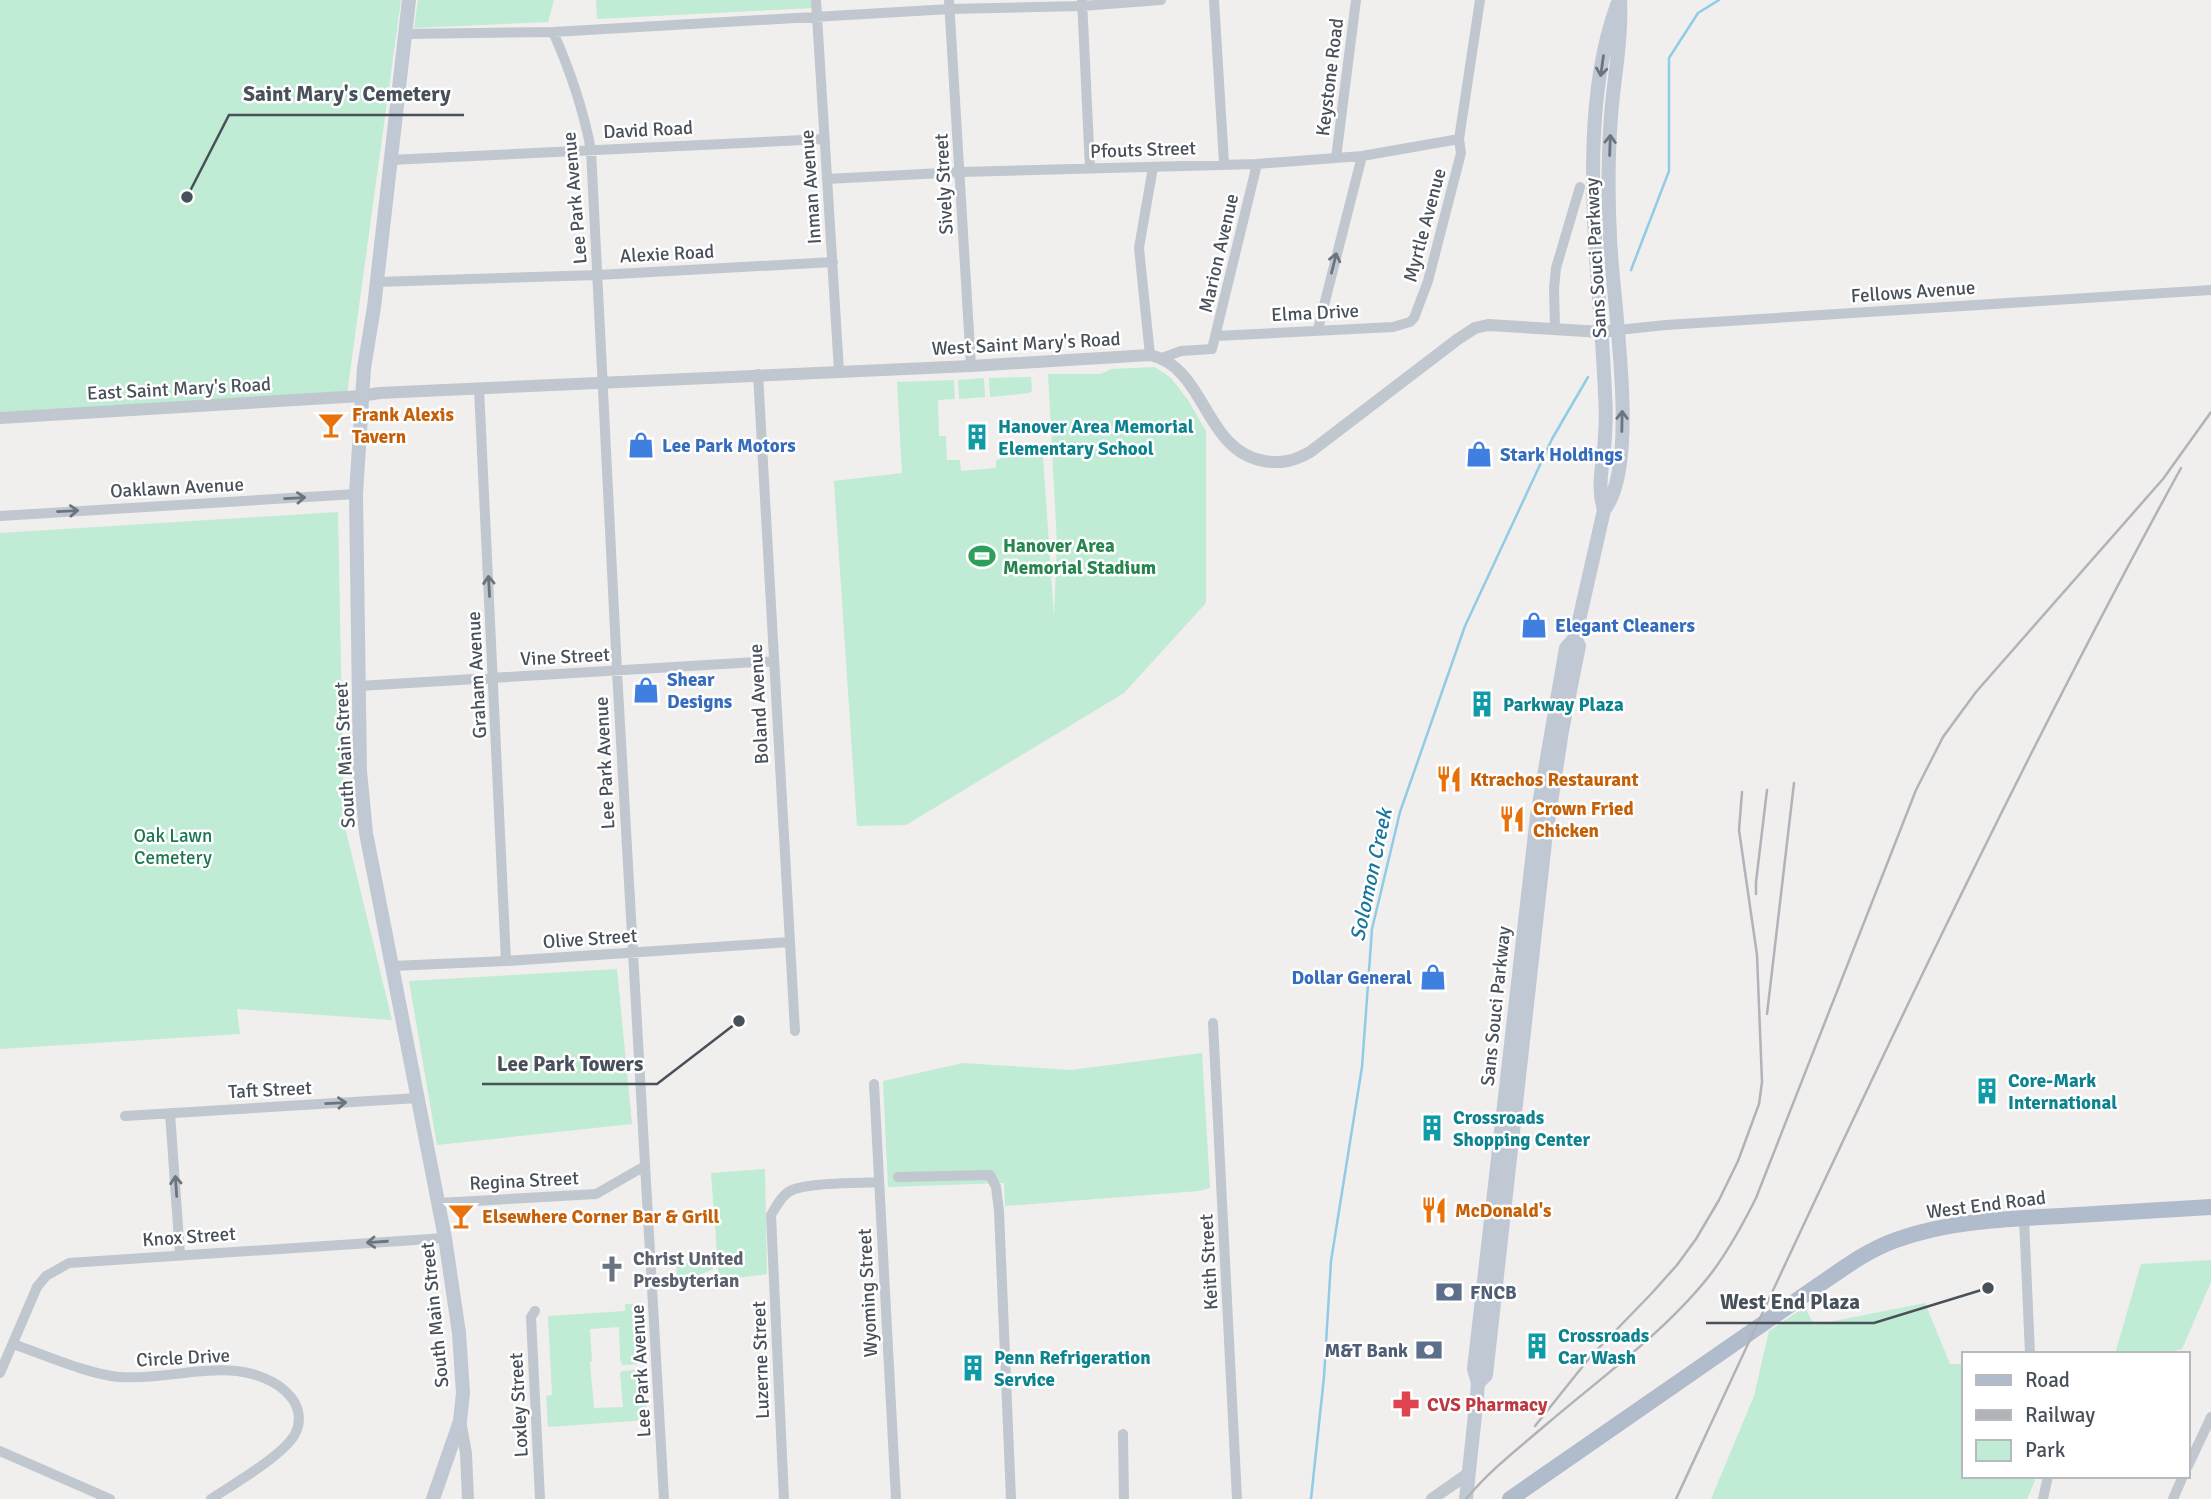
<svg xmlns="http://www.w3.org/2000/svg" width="2211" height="1499" viewBox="0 0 2211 1499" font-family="Signika,sans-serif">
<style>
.green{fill:#c0ebd4}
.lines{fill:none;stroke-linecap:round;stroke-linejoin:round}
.stream{stroke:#90cce5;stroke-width:2.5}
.minor{stroke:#c0c7cf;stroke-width:10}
.tertiary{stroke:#c0c7cf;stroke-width:12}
.secondary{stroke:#c0c8d4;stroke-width:14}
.primary{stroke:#b0bbcb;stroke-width:16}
.rail{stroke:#b1b3b8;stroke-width:2.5}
.oneway{stroke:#6c747f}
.oneway2{stroke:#6c747d}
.labels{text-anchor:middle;stroke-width:5;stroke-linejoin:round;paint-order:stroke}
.street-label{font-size:19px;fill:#48505a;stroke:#fff}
.food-label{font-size:19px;font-weight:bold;fill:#c56008;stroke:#fff;text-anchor:start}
.culture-label{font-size:19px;font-weight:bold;fill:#0d838f;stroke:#fff;text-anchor:start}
.shop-label{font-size:19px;font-weight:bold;fill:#366cbe;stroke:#fff;text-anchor:start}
.leisure-label{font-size:19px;font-weight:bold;fill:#27864d;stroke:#fff;text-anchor:start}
.park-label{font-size:19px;fill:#1e7651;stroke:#fff}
.worship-label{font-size:19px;font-weight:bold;fill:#5b616d;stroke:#fff;text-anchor:start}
.service-label{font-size:19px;font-weight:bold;fill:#4e5e75;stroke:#fff;text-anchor:start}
.health-label{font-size:19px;font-weight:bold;fill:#be3a42;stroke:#fff;text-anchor:start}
.water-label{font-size:21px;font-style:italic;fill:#18769d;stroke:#fff}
.leader{fill:none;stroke:#48505a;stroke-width:2.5}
.callout-dot{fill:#48505a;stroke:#fff;stroke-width:2.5}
.callout-label{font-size:21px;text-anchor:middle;font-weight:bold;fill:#48505a;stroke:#fff;stroke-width:5;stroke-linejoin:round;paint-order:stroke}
</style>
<rect width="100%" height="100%" fill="#f1eeee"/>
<path class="green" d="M0 0H401L347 394 0 413Z
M418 0H554L548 22 414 28Z
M596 0H811L812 8 597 19Z
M1155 367 1171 378 1188 400 1206 431V603L1124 693 906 825 857 826 834 481 902 473 897 382 954 380 955 399 938 400 939 436H946L947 460H960L961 471 996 468V460L1000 459V456L1043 457 1054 617 1057 543 1048 374H1100L1112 369Z
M1031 377 1032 391 1029 393 990 397 989 378Z
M984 378 985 397 959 399 958 380Z
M338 512 344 823 392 1020 237 1009 240 1034 0 1049V533Z
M617 969 632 1124 437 1145 409 981Z
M1202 1053 1210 1188 1199 1191 1005 1206 1004 1183 888 1187 883 1081 963 1063 1071 1070Z
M765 1169 767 1274 719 1280 711 1173Z
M2211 1260V1282L2182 1349 2159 1354H2115L2141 1264Z
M713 1261V1269L678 1285 676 1264Z
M1925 1303 1950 1364H1964V1476H2034L2035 1481 2027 1499H1711L1754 1396 1769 1331 1805 1307 1814 1325Z
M625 1304H640L643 1364 622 1365 620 1359 619 1327 590 1329 592 1361 590 1362 594 1408 623 1407 620 1374 622 1371 644 1369 647 1420 548 1427 546 1396 552 1395 548 1316 625 1311Z"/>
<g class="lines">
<path class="stream" d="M1631 270 1669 171V58L1698 13 1719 0
M1311 1499 1324 1377 1331 1261 1362 1067 1372 929 1400 812 1465 626 1552 439 1588 377"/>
<path class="minor" d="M816 0 839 371
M949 0 971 366
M1082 0 1090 168
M1214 0 1224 163
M553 32C570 70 583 108 591 150L617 671 664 1499
M405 34 553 32 950 9 1082 6 1161 0
M1336 158 1356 0
M390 160 824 139
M827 179 961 172 1257 164 1362 156 1459 139
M377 282 598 275 833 262
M1555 328 1554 289 1556 268 1580 187
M1318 329 1362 156
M1618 330 1666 325 2211 290
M1216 336 1393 327 1410 322 1414 318 1428 281 1461 153 1459 139 1480 0
M1150 355 1139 248 1153 167
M1162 358 1181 351 1212 349 1257 164
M758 374 795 1031
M479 388 506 961
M0 516 356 494
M359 686 773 661
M392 966 506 961 790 942
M1213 1023 1237 1499
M874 1084 896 1499
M170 1113 180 1255
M125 1116 418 1098
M898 1177 990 1175 996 1187 999 1211 1011 1499
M438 1203 596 1194 645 1166
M2024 1218 2030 1354
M535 1311 531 1317 540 1499
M13 1344C42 1354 90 1375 120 1377 159 1380 198 1367 237 1371 255 1373 277 1381 289 1395 299 1405 302 1421 295 1434 284 1455 232 1485 211 1499
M0 1373 37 1287 46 1276 69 1263 445 1238
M1123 1434 1124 1499
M0 1451 110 1499
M2188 1466 2211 1417
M784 1499 771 1215C776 1207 782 1194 792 1190 811 1182 857 1184 879 1182
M2043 1499 2048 1476
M2173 1499 2183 1476"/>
<path class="tertiary" d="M0 418 361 396 379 393 971 366 1150 355C1206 367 1204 451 1264 461 1282 464 1294 461 1310 452L1458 339 1475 328 1488 325 1601 332 1618 330
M460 1421 466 1453 468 1499
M1432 1499 1469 1473"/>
<path class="secondary" d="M409 0 374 307 364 368 356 494 360 771 366 833 445 1238 459 1333 463 1393 460 1421 433 1499
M1604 510C1596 483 1604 463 1605 436 1606 421 1606 407 1605 393 1600 271 1575 121 1617 5
M1478 1383 1486 1375 1545 842 1562 731 1579 646 1575 638
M1466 1499 1477 1396 1478 1383 1474 1369 1537 816 1566 648 1575 638 1604 510C1641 465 1612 298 1610 238 1608 198 1608 156 1611 116 1614 77 1622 39 1620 0"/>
<path class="primary" d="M1510 1499 1813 1289C1840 1271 1865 1251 1896 1240 1948 1221 2006 1219 2061 1216 2111 1213 2161 1210 2211 1207"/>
<path class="rail" d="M1756 894V882L1767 790
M1767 1014 1794 783
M1535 1426 1591 1356 1651 1294 1677 1265 1696 1239 1719 1200 1738 1161 1759 1104 1762 1082 1757 955 1739 830 1742 792
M1466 1499C1490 1470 1520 1447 1548 1423 1602 1377 1670 1328 1713 1271 1730 1248 1743 1224 1756 1198L1916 790 1943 737 1976 692 2163 479 2211 412
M1676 1499C1837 1152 1997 804 2181 468"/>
</g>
<defs><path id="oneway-shaft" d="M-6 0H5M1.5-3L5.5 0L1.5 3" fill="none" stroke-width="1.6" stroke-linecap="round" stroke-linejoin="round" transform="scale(1.75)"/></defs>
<g class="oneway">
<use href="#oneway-shaft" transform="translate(1602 66) rotate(98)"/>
<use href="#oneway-shaft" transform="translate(1610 145) rotate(-88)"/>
<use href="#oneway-shaft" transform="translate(1622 421) rotate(-89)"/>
</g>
<g class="oneway2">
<use href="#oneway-shaft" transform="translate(1334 263) rotate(-76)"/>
<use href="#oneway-shaft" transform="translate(295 498) rotate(-3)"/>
<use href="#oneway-shaft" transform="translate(68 511) rotate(-3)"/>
<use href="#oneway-shaft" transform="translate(489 586) rotate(-93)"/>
<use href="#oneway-shaft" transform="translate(336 1103) rotate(-3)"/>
<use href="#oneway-shaft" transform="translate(176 1186) rotate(-94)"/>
<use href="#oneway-shaft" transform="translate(377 1242) rotate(176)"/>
</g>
<defs>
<g id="bar-bare" transform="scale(2.1)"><path d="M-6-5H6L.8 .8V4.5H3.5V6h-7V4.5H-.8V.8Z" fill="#e8710a" stroke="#fff" stroke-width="2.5" paint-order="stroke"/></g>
<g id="building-bare" transform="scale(2.1)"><path d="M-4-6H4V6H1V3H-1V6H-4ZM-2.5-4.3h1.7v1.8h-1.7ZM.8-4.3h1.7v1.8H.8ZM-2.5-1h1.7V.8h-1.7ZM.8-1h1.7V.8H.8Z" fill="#0f9aa8" stroke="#fff" stroke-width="2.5" paint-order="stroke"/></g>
<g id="shop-bare" transform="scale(2.1)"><path d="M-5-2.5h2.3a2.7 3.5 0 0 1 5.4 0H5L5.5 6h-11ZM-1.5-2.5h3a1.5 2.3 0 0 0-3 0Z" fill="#3f7fe0" stroke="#fff" stroke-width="2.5" paint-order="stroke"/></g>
<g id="stadium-bare" transform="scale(2.1)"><path d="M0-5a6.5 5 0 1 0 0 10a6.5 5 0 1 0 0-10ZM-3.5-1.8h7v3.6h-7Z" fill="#2e9e5b" stroke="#fff" stroke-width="2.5" paint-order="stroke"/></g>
<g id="restaurant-bare" transform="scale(2.1)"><path d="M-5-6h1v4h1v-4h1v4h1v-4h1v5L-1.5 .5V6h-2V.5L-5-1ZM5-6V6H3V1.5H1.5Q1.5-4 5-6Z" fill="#e8710a" stroke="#fff" stroke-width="2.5" paint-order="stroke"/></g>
<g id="church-bare" transform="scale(2.1)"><path d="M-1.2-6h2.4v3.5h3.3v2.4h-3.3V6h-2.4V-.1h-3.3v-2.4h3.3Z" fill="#6b7280" stroke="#fff" stroke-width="2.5" paint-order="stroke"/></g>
<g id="bank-bare" transform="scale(2.1)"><path d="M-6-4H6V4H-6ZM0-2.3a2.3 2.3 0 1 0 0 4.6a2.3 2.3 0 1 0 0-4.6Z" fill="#5c6f8a" stroke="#fff" stroke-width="2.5" paint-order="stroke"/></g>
<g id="pharmacy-bare" transform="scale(2.1)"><path d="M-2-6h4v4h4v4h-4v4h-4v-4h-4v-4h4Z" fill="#e0444e" stroke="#fff" stroke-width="2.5" paint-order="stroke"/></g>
</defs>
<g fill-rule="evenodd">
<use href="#bar-bare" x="331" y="425"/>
<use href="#building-bare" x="977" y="437"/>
<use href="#shop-bare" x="641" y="445"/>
<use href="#shop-bare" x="1479" y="454"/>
<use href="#stadium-bare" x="982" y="556"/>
<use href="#shop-bare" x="1534" y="625"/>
<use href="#shop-bare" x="646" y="690"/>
<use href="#building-bare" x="1482" y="704"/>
<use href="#restaurant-bare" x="1449" y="779"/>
<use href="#restaurant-bare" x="1512" y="819"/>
<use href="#shop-bare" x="1433" y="977"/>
<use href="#building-bare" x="1987" y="1091"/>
<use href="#building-bare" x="1432" y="1128"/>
<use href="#restaurant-bare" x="1434" y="1210"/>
<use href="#bar-bare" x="461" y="1216"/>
<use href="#church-bare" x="612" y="1269"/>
<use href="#bank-bare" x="1449" y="1292"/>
<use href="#building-bare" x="1537" y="1346"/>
<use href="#bank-bare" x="1429" y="1350"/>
<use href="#building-bare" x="973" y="1368"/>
<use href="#pharmacy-bare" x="1406" y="1404"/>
</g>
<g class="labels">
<g class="street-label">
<text transform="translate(1329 77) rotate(-83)" y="7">Keystone Road</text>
<text transform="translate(648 129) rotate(-3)" y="7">David Road</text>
<text transform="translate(1143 149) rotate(-2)" y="7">Pfouts Street</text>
<text transform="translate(943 184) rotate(-93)" y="7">Sively Street</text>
<text transform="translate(810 187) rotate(-94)" y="7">Inman Avenue</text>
<text transform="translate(574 198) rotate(-95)" y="7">Lee Park Avenue</text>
<text transform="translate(1424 225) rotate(-75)" y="7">Myrtle Avenue</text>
<text transform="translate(667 253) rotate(-3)" y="7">Alexie Road</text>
<text transform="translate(1218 253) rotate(-77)" y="7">Marion Avenue</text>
<text transform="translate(1595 258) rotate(-93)" y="7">Sans Souci Parkway</text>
<text transform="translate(1913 291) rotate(-4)" y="7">Fellows Avenue</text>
<text transform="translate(1315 312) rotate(-3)" y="7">Elma Drive</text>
<text transform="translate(1026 343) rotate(-3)" y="7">West Saint Mary's Road</text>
<text transform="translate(179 388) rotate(-3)" y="7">East Saint Mary's Road</text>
<text transform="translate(177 487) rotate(-3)" y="7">Oaklawn Avenue</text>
<text transform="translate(565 656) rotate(-3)" y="7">Vine Street</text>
<text transform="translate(476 675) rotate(-93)" y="7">Graham Avenue</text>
<text transform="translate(758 704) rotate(-93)" y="7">Boland Avenue</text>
<text transform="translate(344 755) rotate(-93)" y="7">South Main Street</text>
<text transform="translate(604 763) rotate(-93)" y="7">Lee Park Avenue</text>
<text transform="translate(590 938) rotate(-4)" y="7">Olive Street</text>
<text transform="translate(1495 1006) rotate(-84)" y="7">Sans Souci Parkway</text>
<text transform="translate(270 1089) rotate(-3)" y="7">Taft Street</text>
<text transform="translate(524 1180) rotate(-3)" y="7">Regina Street</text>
<text transform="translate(1986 1204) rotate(-7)" y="7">West End Road</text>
<text transform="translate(189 1236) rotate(-4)" y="7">Knox Street</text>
<text transform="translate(1208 1262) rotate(-93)" y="7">Keith Street</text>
<text transform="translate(867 1293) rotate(-93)" y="7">Wyoming Street</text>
<text transform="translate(434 1315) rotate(-96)" y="7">South Main Street</text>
<text transform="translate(183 1357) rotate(-3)" y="7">Circle Drive</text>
<text transform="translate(760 1360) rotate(-92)" y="7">Luzerne Street</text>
<text transform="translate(640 1371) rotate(-93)" y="7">Lee Park Avenue</text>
<text transform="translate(518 1405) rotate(-93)" y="7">Loxley Street</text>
</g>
<g class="food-label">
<text x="352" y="421">Frank Alexis<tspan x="352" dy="22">Tavern</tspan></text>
<text x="1470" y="786">Ktrachos Restaurant</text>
<text x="1533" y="815">Crown Fried<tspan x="1533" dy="22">Chicken</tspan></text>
<text x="1455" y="1217">McDonald's</text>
<text x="482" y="1223">Elsewhere Corner Bar &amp; Grill</text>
</g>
<g class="culture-label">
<text x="998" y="433">Hanover Area Memorial<tspan x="998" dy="22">Elementary School</tspan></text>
<text x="1503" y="711">Parkway Plaza</text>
<text x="2008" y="1087">Core-Mark<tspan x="2008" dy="22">International</tspan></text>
<text x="1453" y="1124">Crossroads<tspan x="1453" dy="22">Shopping Center</tspan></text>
<text x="1558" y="1342">Crossroads<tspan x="1558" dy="22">Car Wash</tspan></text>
<text x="994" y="1364">Penn Refrigeration<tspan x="994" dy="22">Service</tspan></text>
</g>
<g class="shop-label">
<text x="662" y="452">Lee Park Motors</text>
<text x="1500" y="461">Stark Holdings</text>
<text x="1555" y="632">Elegant Cleaners</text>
<text x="667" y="686">Shear<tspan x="667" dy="22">Designs</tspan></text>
<text x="1412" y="984" text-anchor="end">Dollar General</text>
</g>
<g class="leisure-label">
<text x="1003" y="552">Hanover Area<tspan x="1003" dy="22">Memorial Stadium</tspan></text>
</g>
<g class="park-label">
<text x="173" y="842">Oak Lawn<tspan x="173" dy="22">Cemetery</tspan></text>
</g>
<g class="worship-label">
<text x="633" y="1265">Christ United<tspan x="633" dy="22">Presbyterian</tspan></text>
</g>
<g class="service-label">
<text x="1470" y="1299">FNCB</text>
<text x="1408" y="1357" text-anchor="end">M&amp;T Bank</text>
</g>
<g class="health-label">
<text x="1427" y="1411">CVS Pharmacy</text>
</g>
<g class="water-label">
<text transform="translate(1371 875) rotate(-78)" y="7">Solomon Creek</text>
</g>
</g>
<path class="leader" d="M187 197L229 115H464M739 1021L657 1084H482M1988 1288L1874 1323H1706"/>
<g class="callout-dot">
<circle cx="187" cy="197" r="7"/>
<circle cx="739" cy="1021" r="7"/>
<circle cx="1988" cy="1288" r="7"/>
</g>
<g class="callout-label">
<text x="347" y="101">Saint Mary's Cemetery</text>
<text x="570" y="1071">Lee Park Towers</text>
<text x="1790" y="1309">West End Plaza</text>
</g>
<rect x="1962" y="1352" width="228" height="126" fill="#ffffff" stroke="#b6b9bd" stroke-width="2"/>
<rect x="1976" y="1375" width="35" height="10" fill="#b0bbcb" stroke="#b6b9bd" stroke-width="2"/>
<text x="2025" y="1387" font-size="21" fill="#48505a">Road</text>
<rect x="1976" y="1410" width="35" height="10" fill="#b1b3b8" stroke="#b6b9bd" stroke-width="2"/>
<text x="2025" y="1422" font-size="21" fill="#48505a">Railway</text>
<rect x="1976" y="1440" width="35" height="21" fill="#c0ebd4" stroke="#b6b9bd" stroke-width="2"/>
<text x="2025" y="1457" font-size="21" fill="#48505a">Park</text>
</svg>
